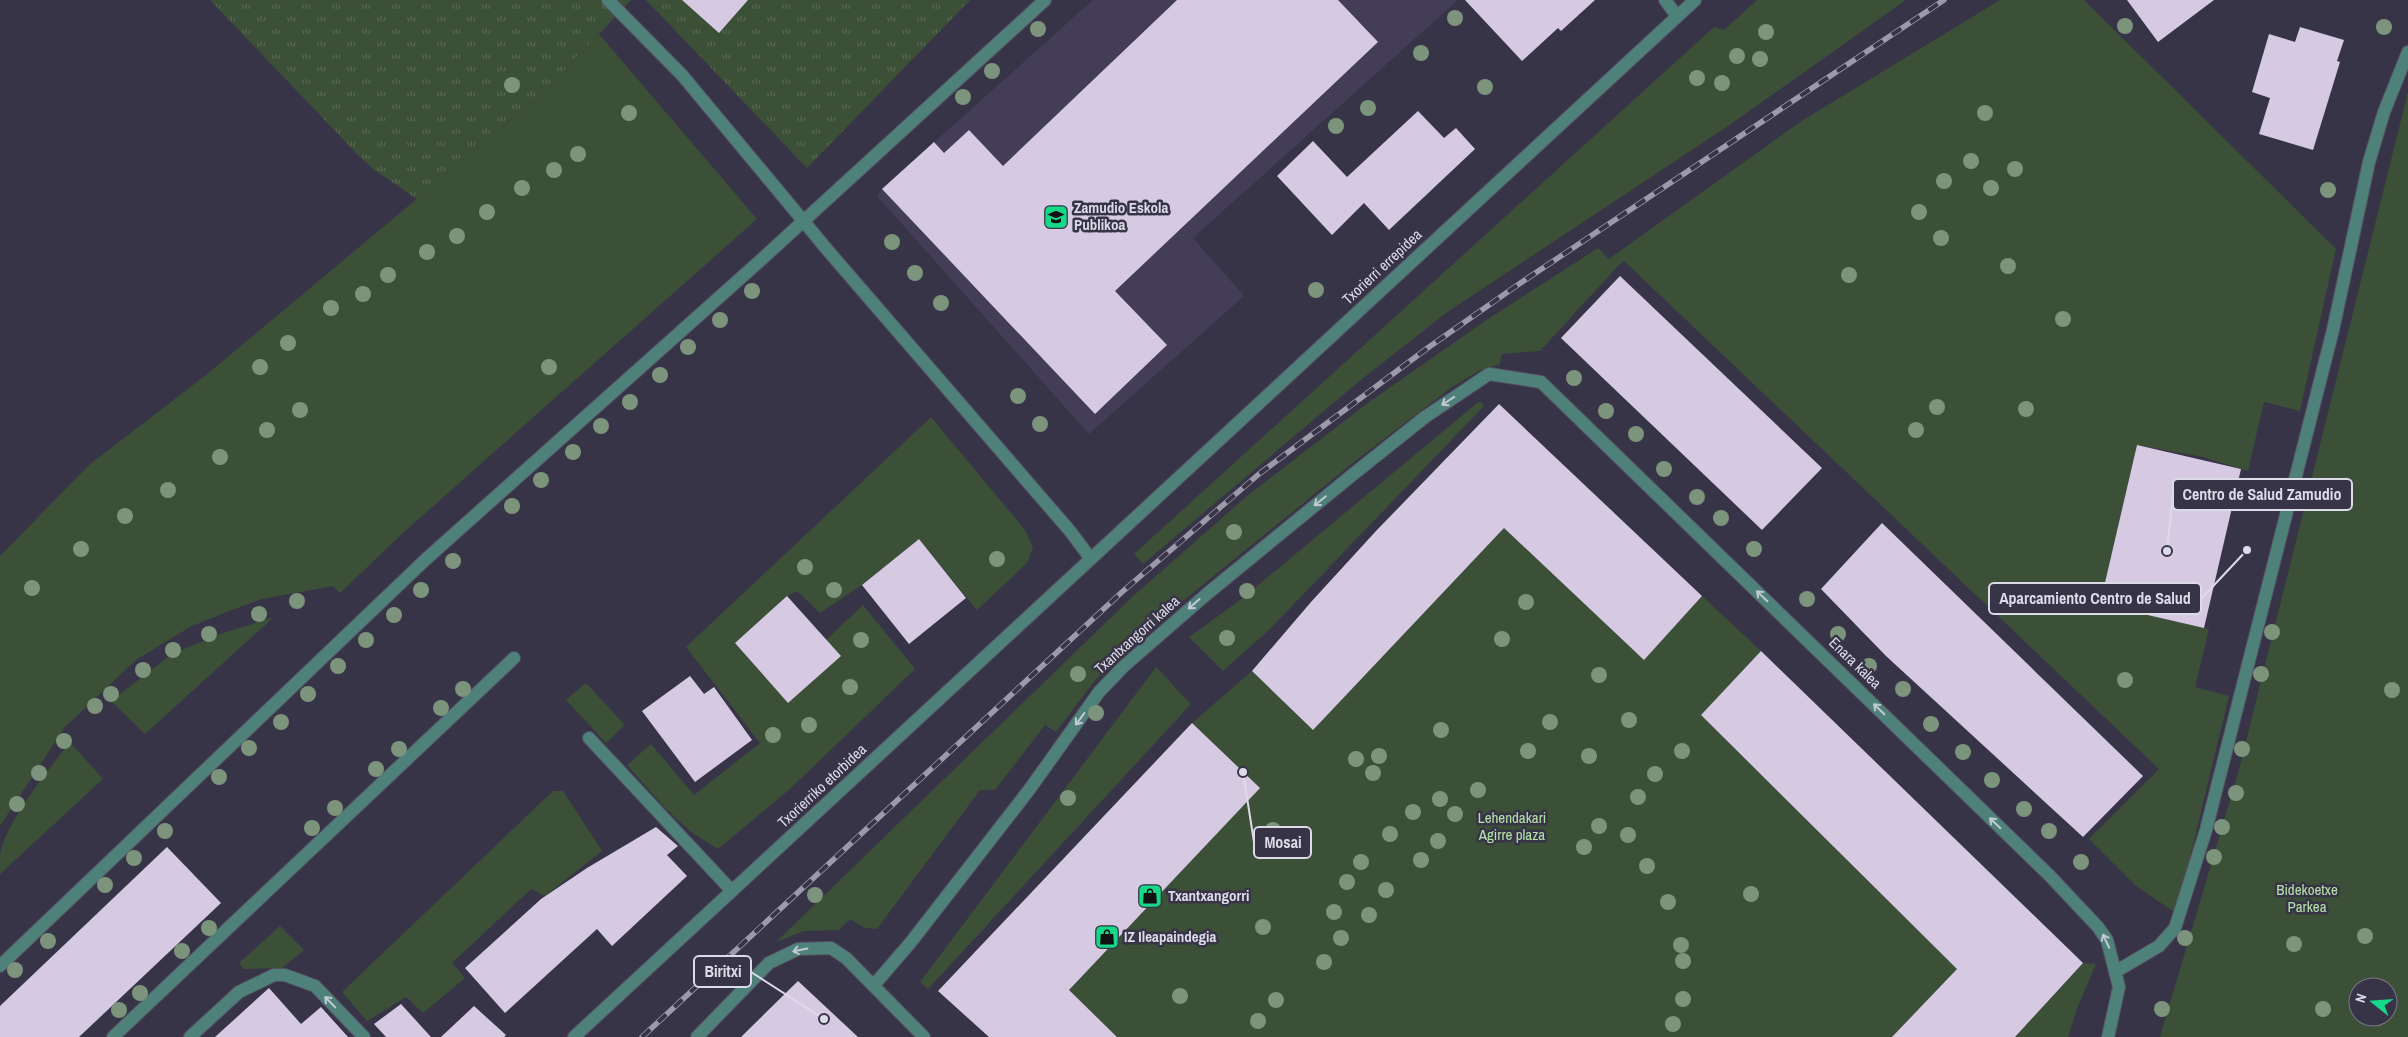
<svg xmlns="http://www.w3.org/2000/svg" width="2408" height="1037" viewBox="0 0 2408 1037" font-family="'Archivo Narrow',sans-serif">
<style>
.built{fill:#433d57}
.grass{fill:url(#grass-tufts)}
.green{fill:#3c4f37;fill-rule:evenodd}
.building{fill:#d6cae2}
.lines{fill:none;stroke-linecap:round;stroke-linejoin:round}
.minor-casing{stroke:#565265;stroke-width:14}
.minor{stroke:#4f817b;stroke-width:12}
.rail-casing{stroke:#9c99a9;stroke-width:5.5}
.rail{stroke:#383448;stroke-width:4;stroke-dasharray:11;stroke-linecap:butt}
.tree{fill:#7d947c}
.oneway{stroke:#c1c9d2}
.labels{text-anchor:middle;stroke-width:5;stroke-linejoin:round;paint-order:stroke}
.poi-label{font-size:15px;font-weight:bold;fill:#dddbe8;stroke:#383448;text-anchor:start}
.street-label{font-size:15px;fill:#dddbe8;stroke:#383448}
.park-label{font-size:15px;fill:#b5e2a7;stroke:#383448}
.leader{fill:none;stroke:#dddbe8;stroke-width:2}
.callout-dot{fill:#dddbe8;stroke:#383448;stroke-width:2}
.callout{fill:#383448;stroke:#dddbe8;stroke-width:2}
.callout-label{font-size:16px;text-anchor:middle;font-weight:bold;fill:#dddbe8}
</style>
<defs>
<pattern id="grass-tufts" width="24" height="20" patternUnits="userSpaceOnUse" patternTransform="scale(1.25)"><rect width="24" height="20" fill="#3c4f37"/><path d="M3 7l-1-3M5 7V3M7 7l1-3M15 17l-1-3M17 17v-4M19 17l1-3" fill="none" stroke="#586854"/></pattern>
</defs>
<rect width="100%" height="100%" fill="#383448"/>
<path class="built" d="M1093 0H1458L1193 238 1244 296 1089 434 877 196 882 189Z"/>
<path class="grass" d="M210 0H631L540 96 417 199 373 169 357 154Z
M646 0H970L807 168Z"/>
<path class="green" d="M1757 0H1906L1731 124 1446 313 1357 383 1143 564 1134 554 1714 27 1724 30Z
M2000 0H2084L2336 249 2300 411 2264 402 2248 471 2203 457 2137 445 2100 603 2209 629 2195 687 2229 696 2188 866 2174 912 2135 885 2089 839 2159 769 1624 261 1617 267 1540 351 1502 354 1500 364 1479 371 1452 387 1359 458 1179 604 1096 679 1056 732 1045 725 995 790H980L877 929 865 928 850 919 839 930 804 931 776 942 1132 597 1247 496 1369 402 1485 321 1598 248 1609 259 1800 122Z
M599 34 757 219 403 533 340 593 333 586 262 599 229 611 190 627 136 660 65 727 0 826V556L89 465 206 375 540 96Z
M2408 92V1037H2160L2238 773ZM2358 987H2388V1017H2358Z
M1481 402 1484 406 1269 630 1223 671 1189 637 1239 601 1477 403Z
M931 417 1025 530 1033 548 1027 563 977 610 919 539 862 585 820 613 797 591 787 596 735 643 788 703 840 656 826 640 863 605 915 669 791 788 718 849 691 832 665 808 627 765 651 744 694 795 760 743 686 647Z
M1504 528 1644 659 1702 596 1761 651 1701 715 1957 969 1892 1037H1117L1069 990 1259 788 1192 723 1252 671 1312 729Z
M274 617 145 734 111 701 172 654 223 633Z
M1156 667 1191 704 928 989 920 982Z
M586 683 625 725 606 743 566 700Z
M70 742 103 779 0 874C0 868 0 861 0 855 5 823 49 769 70 742Z
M553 791H563L602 851 545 896 531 889 452 963 465 978 423 1013 406 997 367 1021 342 992Z
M280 926 304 950 282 968 244 969 239 963Z
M2083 963 2096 964 2078 1006 2068 1037H2015Z"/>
<path class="building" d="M682 0H748L719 33Z
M1177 0H1338L1378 42 1115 291 1167 345 1095 414 882 189 934 142 944 153 969 130 1003 166Z
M1465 0H1595L1561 31 1558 28 1522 61Z
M2127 0H2214L2158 42Z
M2300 27 2344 40 2337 61 2340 62 2313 150 2259 134 2270 98 2252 92 2269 34 2295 42Z
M1418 111 1444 138 1456 128 1475 149 1389 230 1364 203 1332 235 1277 176 1313 141 1347 177Z
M1620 276 1822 468 1762 530 1561 338Z
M1499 404 1702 596 1644 660 1504 528 1313 730 1252 671 1311 602 1376 531Z
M2137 445 2241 469 2204 628 2100 604Z
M1882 523 2143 776 2083 837 1886 656 1821 589Z
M919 539 966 598 909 644 862 585Z
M787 596 841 656 788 703 735 643Z
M1761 651 2083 963 2015 1037H1892L1957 969 1701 715Z
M690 676 704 694 714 687 752 740 695 782 642 711Z
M1192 723 1260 788 1069 990 1117 1037H989L938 991Z
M656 827 678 846 667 855 687 876 612 946 597 929 505 1013 465 968 541 899 587 868Z
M167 847 221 903 79 1037H0V1006Z
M798 981 858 1037H741Z
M269 988 301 1024 321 1007 348 1037H215Z
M401 1004 431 1037H386L374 1024Z
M474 1006 506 1035 504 1037H441Z"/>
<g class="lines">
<g class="minor-casing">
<path id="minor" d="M608 0 682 75 830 253 1070 531 1091 559
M1665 0 1677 16
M589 738 732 891
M0 966 425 560 762 259 1045 0
M2115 972 2159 946 2175 928 2206 830 2333 330 2369 162 2384 112 2408 52
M874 985 911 942 1029 790 1099 692 1124 666 1208 593 1351 476 1425 417 1489 374 1541 382 2050 876 2098 927 2107 940 2119 987 2108 1037
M113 1037 514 658
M190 1037 239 992 274 975H285L315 986 364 1037
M574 1037 1695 0
M697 1037 769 963 798 949 831 948 846 958 924 1037"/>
</g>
<use href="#minor" class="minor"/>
<g class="rail-casing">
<path id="rail" d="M642 1037 1122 592 1259 474 1429 347 1519 284 1944 0"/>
</g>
<use href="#rail" class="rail"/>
</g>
<g class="tree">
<circle cx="1455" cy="18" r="8"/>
<circle cx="2125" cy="26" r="8"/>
<circle cx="2384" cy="27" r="8"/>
<circle cx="1038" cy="29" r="8"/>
<circle cx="1766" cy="32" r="8"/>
<circle cx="1421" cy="53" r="8"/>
<circle cx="1737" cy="56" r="8"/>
<circle cx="1760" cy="59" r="8"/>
<circle cx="992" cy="71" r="8"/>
<circle cx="1697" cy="78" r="8"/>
<circle cx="1722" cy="83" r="8"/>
<circle cx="512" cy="85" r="8"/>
<circle cx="1485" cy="87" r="8"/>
<circle cx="963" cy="97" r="8"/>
<circle cx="1368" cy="108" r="8"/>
<circle cx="629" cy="113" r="8"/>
<circle cx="1985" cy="113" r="8"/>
<circle cx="1336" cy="126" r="8"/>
<circle cx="578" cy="154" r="8"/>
<circle cx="1971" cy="161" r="8"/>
<circle cx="2015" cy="169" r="8"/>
<circle cx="554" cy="170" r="8"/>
<circle cx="1944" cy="181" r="8"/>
<circle cx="522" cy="188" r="8"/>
<circle cx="1991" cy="188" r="8"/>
<circle cx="2328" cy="190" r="8"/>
<circle cx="487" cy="212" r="8"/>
<circle cx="1919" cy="212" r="8"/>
<circle cx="457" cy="236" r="8"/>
<circle cx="1941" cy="238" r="8"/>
<circle cx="892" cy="242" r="8"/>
<circle cx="427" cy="252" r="8"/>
<circle cx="2008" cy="266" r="8"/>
<circle cx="915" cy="273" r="8"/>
<circle cx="388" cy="275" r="8"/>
<circle cx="1849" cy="275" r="8"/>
<circle cx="1316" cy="290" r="8"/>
<circle cx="752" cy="291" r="8"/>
<circle cx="363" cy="294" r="8"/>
<circle cx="941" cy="303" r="8"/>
<circle cx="331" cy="308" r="8"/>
<circle cx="2063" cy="319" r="8"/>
<circle cx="720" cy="320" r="8"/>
<circle cx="288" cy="343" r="8"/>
<circle cx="688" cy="347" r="8"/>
<circle cx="260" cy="367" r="8"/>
<circle cx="549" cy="367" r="8"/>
<circle cx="660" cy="375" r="8"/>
<circle cx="1574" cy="378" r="8"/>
<circle cx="1018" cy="396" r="8"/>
<circle cx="630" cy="402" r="8"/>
<circle cx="1937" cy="407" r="8"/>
<circle cx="2026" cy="409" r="8"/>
<circle cx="300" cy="410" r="8"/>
<circle cx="1606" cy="411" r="8"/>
<circle cx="1040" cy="424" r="8"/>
<circle cx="601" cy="426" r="8"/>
<circle cx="267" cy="430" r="8"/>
<circle cx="1916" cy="430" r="8"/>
<circle cx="1636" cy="434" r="8"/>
<circle cx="573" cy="452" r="8"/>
<circle cx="220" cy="457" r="8"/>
<circle cx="1664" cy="469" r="8"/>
<circle cx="541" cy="480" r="8"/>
<circle cx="168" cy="490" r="8"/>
<circle cx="1697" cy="497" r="8"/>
<circle cx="512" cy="506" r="8"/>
<circle cx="125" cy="516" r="8"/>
<circle cx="1721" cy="518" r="8"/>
<circle cx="1234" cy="532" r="8"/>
<circle cx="81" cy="549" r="8"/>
<circle cx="1754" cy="549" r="8"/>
<circle cx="997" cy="559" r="8"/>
<circle cx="453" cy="561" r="8"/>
<circle cx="805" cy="567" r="8"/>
<circle cx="32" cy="588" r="8"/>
<circle cx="421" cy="590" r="8"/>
<circle cx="834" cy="590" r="8"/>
<circle cx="1247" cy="591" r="8"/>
<circle cx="1807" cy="599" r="8"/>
<circle cx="297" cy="601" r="8"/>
<circle cx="1526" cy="602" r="8"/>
<circle cx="259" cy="614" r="8"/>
<circle cx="394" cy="615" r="8"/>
<circle cx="2272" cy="632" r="8"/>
<circle cx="209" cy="634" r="8"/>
<circle cx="1838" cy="634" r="8"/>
<circle cx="1227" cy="638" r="8"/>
<circle cx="1502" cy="639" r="8"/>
<circle cx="366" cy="640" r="8"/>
<circle cx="861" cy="640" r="8"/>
<circle cx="173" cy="650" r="8"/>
<circle cx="338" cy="666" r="8"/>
<circle cx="1869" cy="666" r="8"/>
<circle cx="143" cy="670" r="8"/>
<circle cx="1078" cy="674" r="8"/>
<circle cx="2261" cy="674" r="8"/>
<circle cx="1599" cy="675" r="8"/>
<circle cx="2125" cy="680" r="8"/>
<circle cx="850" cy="687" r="8"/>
<circle cx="463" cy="689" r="8"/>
<circle cx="1903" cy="689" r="8"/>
<circle cx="2392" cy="690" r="8"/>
<circle cx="111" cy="694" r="8"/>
<circle cx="308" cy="694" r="8"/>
<circle cx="95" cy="706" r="8"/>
<circle cx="441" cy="708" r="8"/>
<circle cx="1096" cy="713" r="8"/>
<circle cx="1629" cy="720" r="8"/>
<circle cx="281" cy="722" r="8"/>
<circle cx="1550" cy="722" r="8"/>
<circle cx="1931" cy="724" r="8"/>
<circle cx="809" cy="725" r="8"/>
<circle cx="1441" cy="730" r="8"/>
<circle cx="773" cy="735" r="8"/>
<circle cx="64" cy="741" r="8"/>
<circle cx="249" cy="748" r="8"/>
<circle cx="399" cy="749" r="8"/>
<circle cx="2242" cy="749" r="8"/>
<circle cx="1528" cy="751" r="8"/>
<circle cx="1682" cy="751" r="8"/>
<circle cx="1963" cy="752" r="8"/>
<circle cx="1379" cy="756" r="8"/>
<circle cx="1589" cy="756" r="8"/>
<circle cx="1356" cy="759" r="8"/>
<circle cx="376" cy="769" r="8"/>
<circle cx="39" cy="773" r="8"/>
<circle cx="1373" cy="773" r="8"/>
<circle cx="1655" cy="774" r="8"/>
<circle cx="219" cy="777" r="8"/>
<circle cx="1992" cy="780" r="8"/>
<circle cx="1478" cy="790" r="8"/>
<circle cx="2236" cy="793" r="8"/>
<circle cx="1638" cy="797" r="8"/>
<circle cx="1068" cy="798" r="8"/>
<circle cx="1440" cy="799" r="8"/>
<circle cx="17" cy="804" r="8"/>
<circle cx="335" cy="808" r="8"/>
<circle cx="2024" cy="809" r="8"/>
<circle cx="1413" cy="812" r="8"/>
<circle cx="1455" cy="814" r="8"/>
<circle cx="1599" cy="826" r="8"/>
<circle cx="2222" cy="827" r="8"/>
<circle cx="312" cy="828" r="8"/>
<circle cx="1273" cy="830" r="8"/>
<circle cx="165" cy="831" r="8"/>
<circle cx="2049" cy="831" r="8"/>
<circle cx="1390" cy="834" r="8"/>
<circle cx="1628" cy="835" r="8"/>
<circle cx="1438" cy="841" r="8"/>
<circle cx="1584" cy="847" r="8"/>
<circle cx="2214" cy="857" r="8"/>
<circle cx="134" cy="858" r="8"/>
<circle cx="1421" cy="860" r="8"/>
<circle cx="1361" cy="862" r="8"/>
<circle cx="2081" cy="862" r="8"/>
<circle cx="1647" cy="866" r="8"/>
<circle cx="1347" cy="882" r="8"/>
<circle cx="105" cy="885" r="8"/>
<circle cx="1386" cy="890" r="8"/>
<circle cx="1751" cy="894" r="8"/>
<circle cx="815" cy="895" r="8"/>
<circle cx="1668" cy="902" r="8"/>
<circle cx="1334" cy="912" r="8"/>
<circle cx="1369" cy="915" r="8"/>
<circle cx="1263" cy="927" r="8"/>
<circle cx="209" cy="928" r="8"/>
<circle cx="2365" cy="936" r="8"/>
<circle cx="1341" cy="938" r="8"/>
<circle cx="2185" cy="938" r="8"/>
<circle cx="48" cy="941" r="8"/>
<circle cx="2294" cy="944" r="8"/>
<circle cx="1681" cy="945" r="8"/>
<circle cx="182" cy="951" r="8"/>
<circle cx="1683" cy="961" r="8"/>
<circle cx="1324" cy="962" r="8"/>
<circle cx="15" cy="970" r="8"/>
<circle cx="140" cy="993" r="8"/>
<circle cx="1180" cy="996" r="8"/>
<circle cx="1683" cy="999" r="8"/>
<circle cx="1276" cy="1000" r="8"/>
<circle cx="2162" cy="1009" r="8"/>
<circle cx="2323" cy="1009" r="8"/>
<circle cx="119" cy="1010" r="8"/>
<circle cx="1258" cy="1021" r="8"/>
<circle cx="1673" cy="1024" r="8"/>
</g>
<defs><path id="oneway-shaft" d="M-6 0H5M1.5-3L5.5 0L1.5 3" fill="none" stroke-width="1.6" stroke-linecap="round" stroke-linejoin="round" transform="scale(1.25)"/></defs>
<g class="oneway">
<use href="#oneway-shaft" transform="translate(1448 401) rotate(146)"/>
<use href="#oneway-shaft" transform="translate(1320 501) rotate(141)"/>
<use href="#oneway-shaft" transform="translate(1762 596) rotate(-136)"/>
<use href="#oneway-shaft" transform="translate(1194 604) rotate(139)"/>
<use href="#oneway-shaft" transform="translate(1879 709) rotate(-136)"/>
<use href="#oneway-shaft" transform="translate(1080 719) rotate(126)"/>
<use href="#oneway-shaft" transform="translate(1995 823) rotate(-136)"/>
<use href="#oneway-shaft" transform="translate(2106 941) rotate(-115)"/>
<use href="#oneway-shaft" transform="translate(800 950) rotate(169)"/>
<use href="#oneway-shaft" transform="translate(330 1002) rotate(-134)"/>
</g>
<defs>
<g id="school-square" transform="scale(1.25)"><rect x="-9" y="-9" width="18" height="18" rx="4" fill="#15d989" stroke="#383448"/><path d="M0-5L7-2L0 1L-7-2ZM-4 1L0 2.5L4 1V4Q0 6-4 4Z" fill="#111"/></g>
<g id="shop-square" transform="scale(1.25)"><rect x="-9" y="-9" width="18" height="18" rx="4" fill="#15d989" stroke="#383448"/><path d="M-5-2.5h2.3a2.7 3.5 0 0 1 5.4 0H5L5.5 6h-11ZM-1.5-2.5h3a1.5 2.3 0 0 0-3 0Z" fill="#111"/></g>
</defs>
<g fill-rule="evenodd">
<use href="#school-square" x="1056" y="217"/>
<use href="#shop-square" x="1150" y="896"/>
<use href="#shop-square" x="1107" y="937"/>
</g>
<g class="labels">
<g class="poi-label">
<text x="1074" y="213">Zamudio Eskola<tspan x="1074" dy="17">Publikoa</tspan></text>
<text x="1168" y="901">Txantxangorri</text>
<text x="1124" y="942">IZ Ileapaindegia</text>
</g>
<g class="street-label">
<text transform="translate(1382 267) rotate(-43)" y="5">Txorierri errepidea</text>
<text transform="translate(1137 635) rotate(-42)" y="5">Txantxangorri kalea</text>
<text transform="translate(1855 663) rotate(44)" y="5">Enara kalea</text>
<text transform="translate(822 786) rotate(-43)" y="5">Txorierriko etorbidea</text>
</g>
<g class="park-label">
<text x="1512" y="823">Lehendakari<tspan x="1512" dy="17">Agirre plaza</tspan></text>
<text x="2307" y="895">Bidekoetxe<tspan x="2307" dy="17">Parkea</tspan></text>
</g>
</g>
<path class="leader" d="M2167 551L2173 494M2247 550L2201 599M1243 772L1254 842M824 1019L751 972"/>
<g class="callout-dot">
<circle cx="2167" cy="551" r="5"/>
<circle cx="2247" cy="550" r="5"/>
<circle cx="1243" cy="772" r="5"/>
<circle cx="824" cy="1019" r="5"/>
</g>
<g class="callout">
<rect x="2173" y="479" width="179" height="31" rx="5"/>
<rect x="1989" y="583" width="212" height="31" rx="5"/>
<rect x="1254" y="827" width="57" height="31" rx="5"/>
<rect x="694" y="956" width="57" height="31" rx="5"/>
</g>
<g class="callout-label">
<text x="2262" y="500">Centro de Salud Zamudio</text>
<text x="2095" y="604">Aparcamiento Centro de Salud</text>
<text x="1283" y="848">Mosai</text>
<text x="723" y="977">Biritxi</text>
</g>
<g transform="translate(2373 1002) rotate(287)"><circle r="24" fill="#383448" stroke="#7a7788"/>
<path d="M0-4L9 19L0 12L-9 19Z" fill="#15d989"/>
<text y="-8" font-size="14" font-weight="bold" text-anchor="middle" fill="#dddbe8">N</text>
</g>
</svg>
